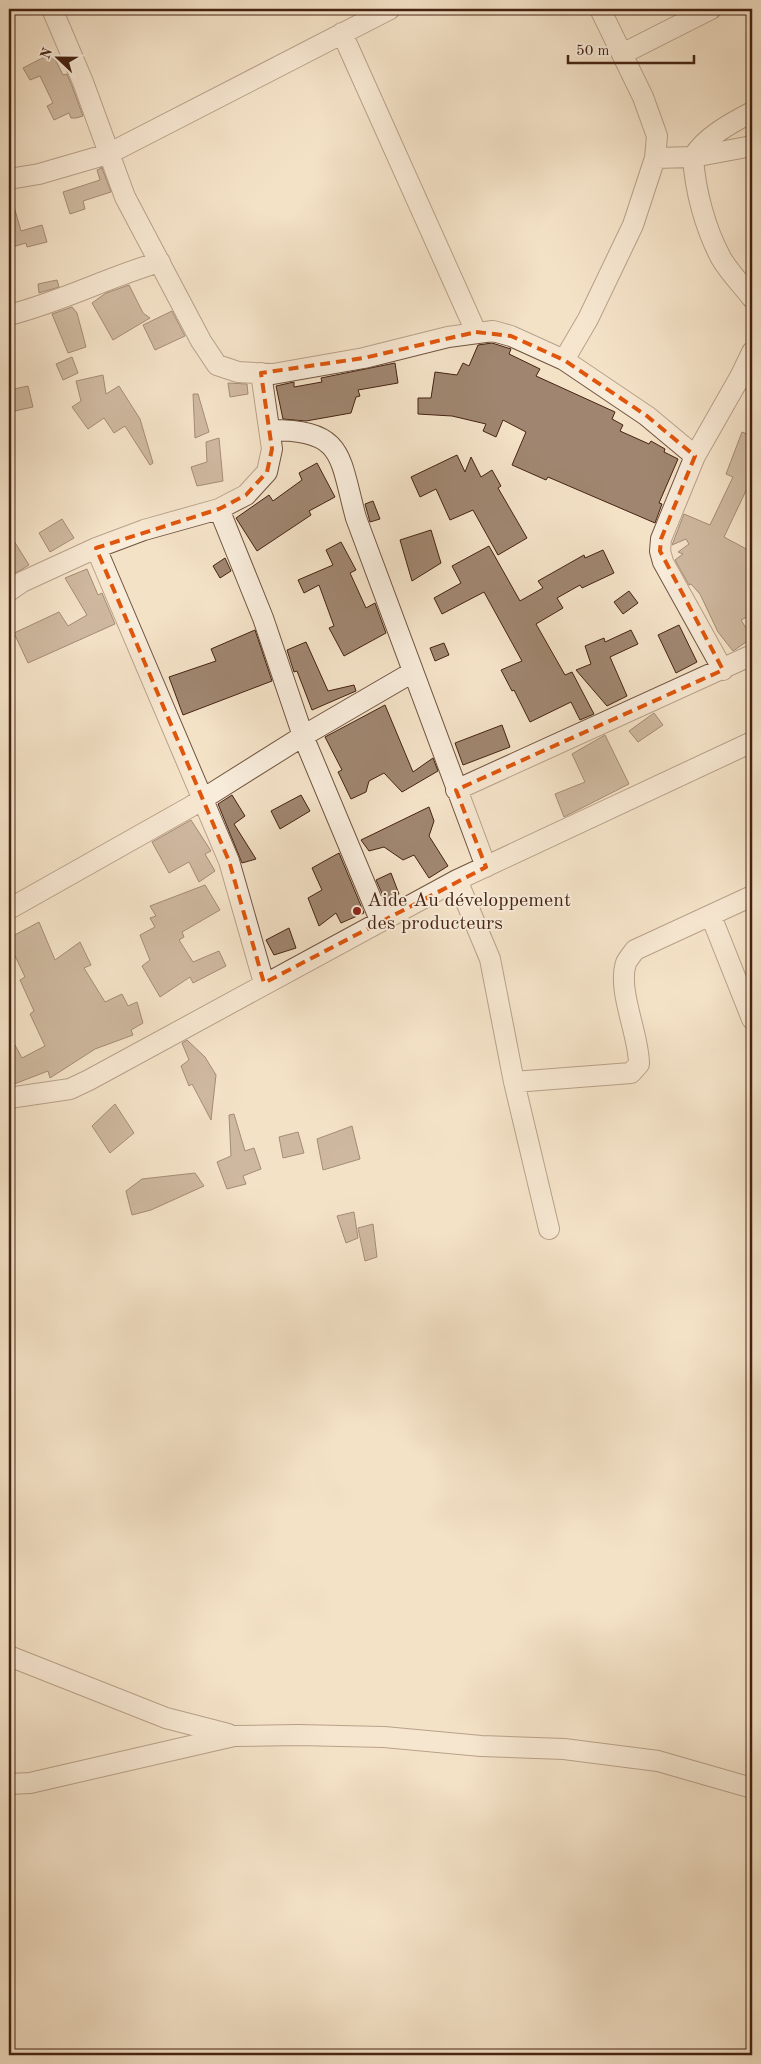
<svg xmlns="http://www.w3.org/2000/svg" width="761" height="2064" viewBox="0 0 761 2064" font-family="'Old Standard TT',serif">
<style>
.building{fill:#a08670;stroke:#452312}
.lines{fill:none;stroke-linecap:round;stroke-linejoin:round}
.minor-casing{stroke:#71533f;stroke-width:22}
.minor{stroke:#f8ecdb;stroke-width:20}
.marked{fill:none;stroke:#e0560c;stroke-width:4;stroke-dasharray:10 6;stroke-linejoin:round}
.poi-dot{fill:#8f2418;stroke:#f8ecdb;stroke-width:2}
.labels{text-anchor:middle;stroke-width:4;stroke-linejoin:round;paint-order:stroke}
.poi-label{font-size:20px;fill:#452312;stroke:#f8ecdb;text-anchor:start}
</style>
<rect width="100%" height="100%" fill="#f4e2c7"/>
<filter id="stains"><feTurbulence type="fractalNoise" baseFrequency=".004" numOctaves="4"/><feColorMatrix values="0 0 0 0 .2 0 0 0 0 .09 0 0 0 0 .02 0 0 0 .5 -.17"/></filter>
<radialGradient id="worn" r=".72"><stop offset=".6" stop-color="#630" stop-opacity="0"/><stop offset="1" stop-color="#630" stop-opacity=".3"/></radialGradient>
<path class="building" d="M52 53 63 75 67 74 72 86 83 116 76 118H71L69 113 54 120 47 106 53 103 40 76 30 80 23 68Z
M102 168 111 192 83 201 85 209 70 214 63 192 100 180 97 170Z
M13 203 21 231 42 225 47 242 27 247 26 243 9 248V204Z
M57 280 59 287 39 293 38 284Z
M129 285 143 313 150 318 113 340 92 303 106 293Z
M72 307 77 313 86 347 68 353 52 314Z
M172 311 185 336 155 350 143 325Z
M492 343 511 349 509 354 540 369 536 376 615 412 612 419 623 425 620 431 649 444 651 441 665 449 664 452 678 459 659 503 662 504 655 523 548 477 546 480 512 465 526 432 503 420 496 437 483 431 486 424 452 416 418 414V398H431L435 372 457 375 463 363 469 366 478 345Z
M72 357 78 373 63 380 56 364Z
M395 363 398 383 358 390 360 396 356 397 351 413 306 421 283 419 276 386 294 382V387L322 382 321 378Z
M103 375 106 394 119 386 140 419 153 463 150 465 125 426 114 433 104 418 88 429 72 407 81 401 76 381Z
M228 383 247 384 248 394 230 397Z
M28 386 33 407 10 412 9 390Z
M193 394H198L209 432 195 438Z
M742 432 752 436V478L724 537 752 552V610L747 612 749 616 741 620 752 638 733 651 718 632 700 594 691 584 689 585 675 560 683 554 678 552 689 544 686 539 672 545 684 514 710 525 733 477 726 474Z
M219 438 223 481 197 486 191 467 207 462 206 442Z
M457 455 465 472 471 457 481 477 492 470 501 486 498 488 527 538 498 555 473 510 450 520 436 489 420 497 411 477Z
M317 463 335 497 309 511 311 515 257 551 236 518 269 495 273 501 302 480 299 473Z
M373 501 380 519 370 522 365 504Z
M62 519 74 538 50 552 39 533Z
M431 530 441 563 412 581 400 540Z
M9 533 29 565 9 577Z
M341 542 356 570 350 573 366 608 375 603 386 633 344 656 329 628 334 626 319 585 304 593 298 580 333 565 326 550Z
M489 546 520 601 543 588 538 581 584 555 585 558 603 550 614 573 582 588 580 585 557 598 563 608 536 624 565 675 572 672 594 714 580 720 571 702 530 722 514 690 512 691 501 670 522 661 484 592 442 614 434 598 461 583 452 566Z
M225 558 231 571 220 578 213 566Z
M87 569 98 595 102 593 115 624 28 663 14 633 59 612 68 626 87 615 65 578Z
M629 591 638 603 623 614 614 602Z
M679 625 697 662 676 673 658 635Z
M255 630 272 681 183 715 169 677 216 661 211 649Z
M631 630 638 644 610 657 627 696 607 706 576 670 591 664 585 646 604 638 605 642Z
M306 642 328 691 354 685 356 691 312 710 297 671 294 672 287 650Z
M444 643 449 655 435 661 430 648Z
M385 705 413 772 433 758 438 771 402 792 384 773 369 781 366 792 351 799 338 772 342 770 325 737Z
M654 713 663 725 638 742 629 731Z
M502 725 510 747 463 765 455 743Z
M605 735 629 784 564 817 555 794 585 782 572 754Z
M232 795 245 816 234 824 256 859 242 863 218 804Z
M301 795 310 811 280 829 271 811Z
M429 807 434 821 429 836 448 866 429 878 414 855 403 860 384 847 369 851 361 840Z
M191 820 211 851 205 854 215 871 199 882 189 862 169 873 152 842Z
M339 853 364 913 341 923 336 913 319 926 308 898 322 890 312 868Z
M391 873 399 894 385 900 376 880Z
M205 885 220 910 182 932 184 937 179 940 193 962 219 951 226 966 193 983 190 977 160 997 142 966 150 960 140 935 155 927 150 918 156 916 150 906Z
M39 922 55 960 80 942 91 965 84 968 105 1002 122 994 128 1006 137 1002 143 1023 131 1030 133 1035 95 1049 50 1078 48 1071 9 1086V1034L22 1058 45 1046 30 1014 34 1011 20 980 25 977 9 943V938Z
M289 928 296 948 274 955 266 940Z
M187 1040 205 1057 216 1075 211 1120 192 1084 189 1086 181 1066 189 1060 182 1043Z
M115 1104 134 1133 110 1153 92 1126Z
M234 1114 245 1151 254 1148 261 1169 243 1176 246 1184 227 1189 217 1162 231 1156 229 1115Z
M352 1126 360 1159 323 1170 317 1139Z
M298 1132 304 1153 283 1158 279 1137Z
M195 1173 204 1186 151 1210 132 1215 126 1191 142 1179Z
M354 1212 358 1238 346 1243 337 1216Z
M373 1224 377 1257 365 1261 358 1228Z"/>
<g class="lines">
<g class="minor-casing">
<path id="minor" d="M52 9 83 82 125 197 201 341 217 365 238 372 273 374 364 358 448 337 493 331 511 336 564 360 647 416 695 456
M342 33 476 332
M622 54 711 9
M752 112C731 123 705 137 693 157 695 190 705 228 721 258 729 272 742 285 752 298
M655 158 693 157 752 146
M9 179 39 174 108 154 390 9
M9 315C61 302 108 277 160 262
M564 360 588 319 633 225 655 158 657 136 643 97 600 9
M271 430C345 430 339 456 356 518L486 867
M219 509 263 618 303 736 380 920
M96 548 229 861 264 983
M9 591 22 582 96 548 144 530 219 509 246 495 267 472 272 449 261 373
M723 670 663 562 660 551 661 539 695 456 740 377 752 352
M456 790 752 655
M457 880 490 959 514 1082 549 1229
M9 909 190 807 303 736 413 672
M711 916 752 1019
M514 1082 631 1073 639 1064C639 1034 617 991 626 963 628 959 632 954 635 950L752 896
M9 1098 70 1089 89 1080 457 880 752 742
M9 1656 166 1718 228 1734
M9 1784 30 1783 234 1736 298 1735 384 1737 481 1746 564 1749 658 1761 752 1788"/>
</g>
<use href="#minor" class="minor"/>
</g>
<path d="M0 0H761V2064H0ZM476 332 511 336 564 360 647 416 695 456 661 539 660 551 723 670 456 790 486 867 264 983 229 861 96 548 219 509 246 495 267 472 272 449 261 373 364 358Z" fill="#f4e2c7" fill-opacity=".55" fill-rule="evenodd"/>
<path class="marked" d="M476 332 511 336 564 360 647 416 695 456 661 539 660 551 723 670 456 790 486 867 264 983 229 861 96 548 219 509 246 495 267 472 272 449 261 373 364 358Z"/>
<circle class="poi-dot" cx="357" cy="911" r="5"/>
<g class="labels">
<g class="poi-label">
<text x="367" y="906">Aide Au développement<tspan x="367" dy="23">des producteurs</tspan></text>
</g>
</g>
<rect width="761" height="2064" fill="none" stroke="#f4e2c7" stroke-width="30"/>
<rect x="10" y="10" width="741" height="2044" fill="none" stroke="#452312" stroke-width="2.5"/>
<rect x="15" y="15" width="731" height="2034" fill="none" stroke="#452312"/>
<g transform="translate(58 58) rotate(292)" stroke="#f8ecdb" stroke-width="4" paint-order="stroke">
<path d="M0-4L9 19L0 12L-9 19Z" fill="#452312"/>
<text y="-8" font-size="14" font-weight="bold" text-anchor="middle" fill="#452312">N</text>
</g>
<path d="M568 55v8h126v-8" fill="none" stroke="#452312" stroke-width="2.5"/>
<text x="576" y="55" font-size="15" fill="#452312" stroke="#f8ecdb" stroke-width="4" paint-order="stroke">50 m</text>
<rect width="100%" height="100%" filter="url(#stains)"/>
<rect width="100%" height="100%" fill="url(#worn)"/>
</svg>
